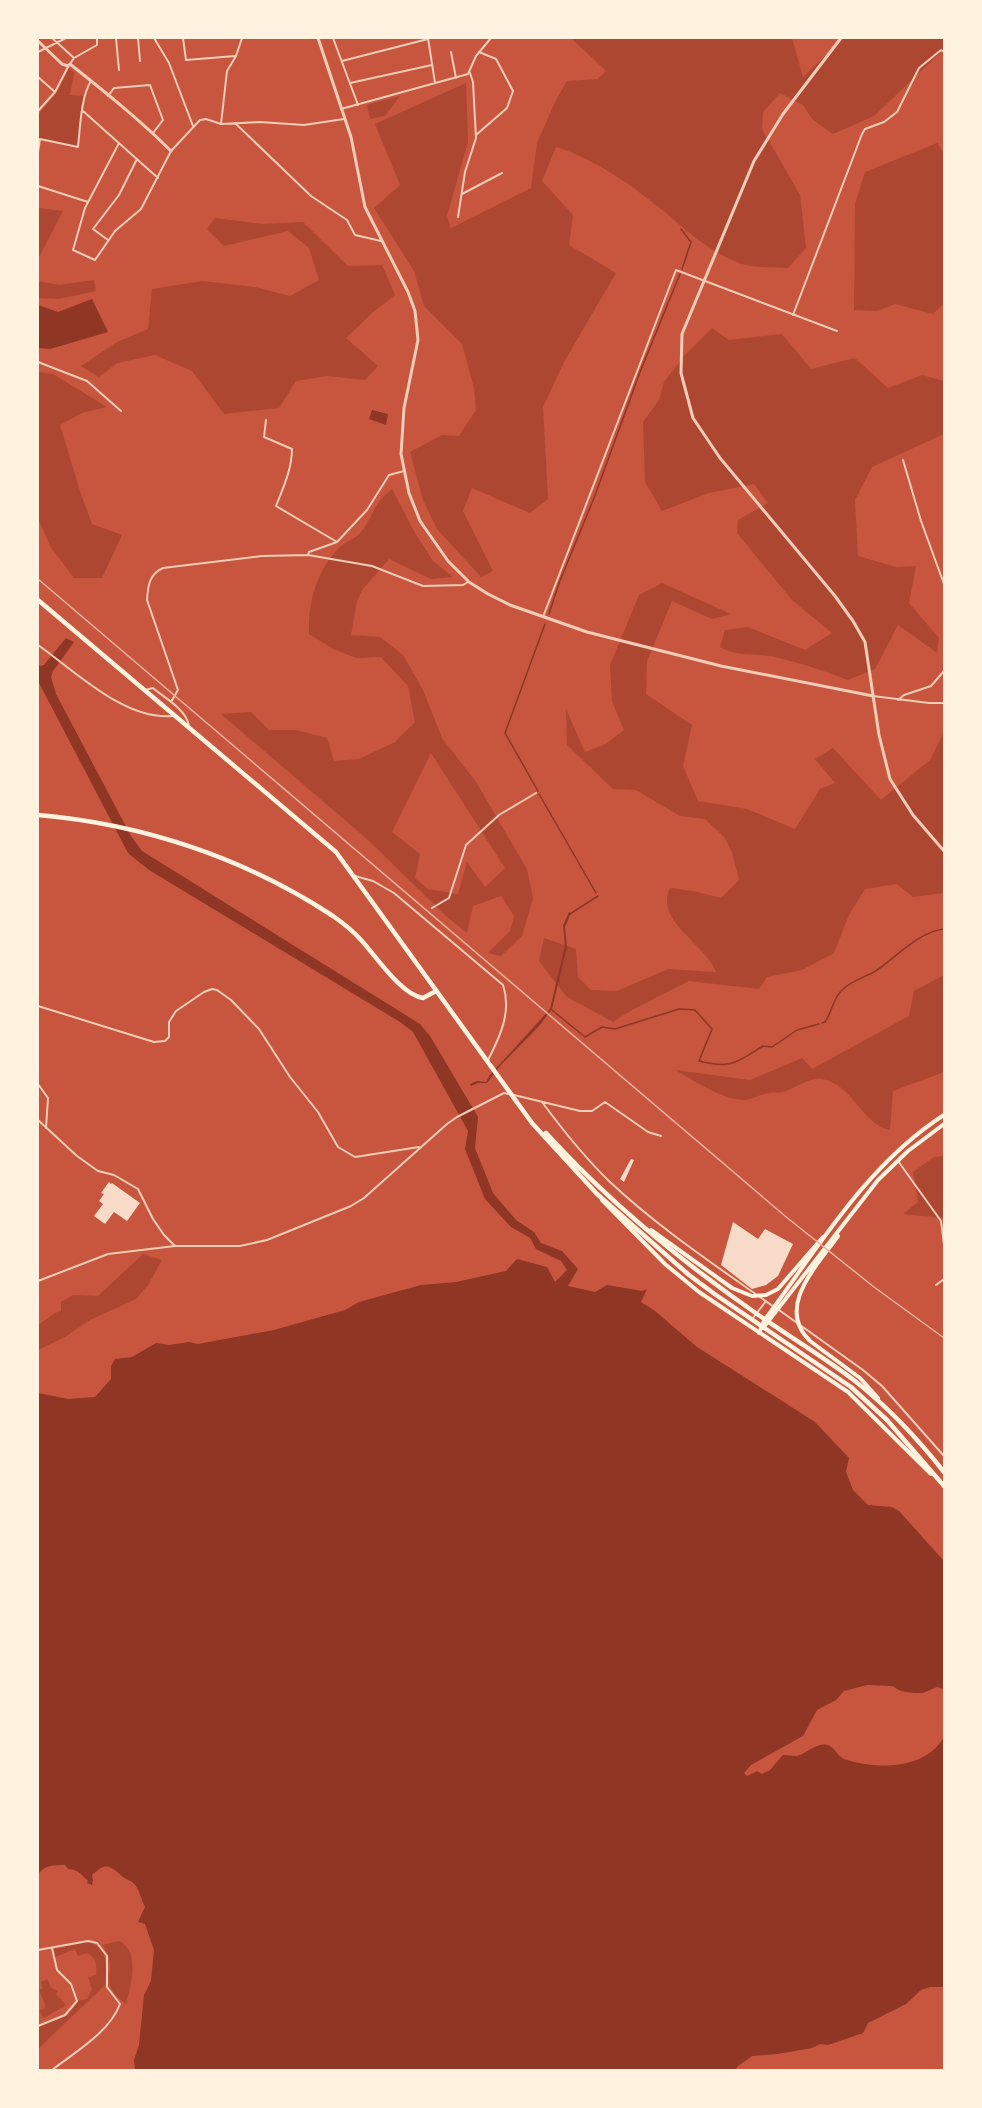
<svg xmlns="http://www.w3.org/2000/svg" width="982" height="2108" viewBox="0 0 982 2108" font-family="'Noto Serif',serif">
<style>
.green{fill:#ae4732;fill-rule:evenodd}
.water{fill:#8f3625}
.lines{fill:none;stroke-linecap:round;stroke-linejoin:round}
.stream{stroke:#8f3625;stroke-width:1.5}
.building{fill:#f7dbc8}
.minor{stroke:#f1ccb7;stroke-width:2}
.tertiary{stroke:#f1ccb7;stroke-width:3}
.secondary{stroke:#fff3e0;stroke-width:4}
.trunk{stroke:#fff3e0;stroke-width:4.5}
.rail{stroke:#e9b49f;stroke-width:1.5}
</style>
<rect width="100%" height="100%" fill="#c8553d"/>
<path class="green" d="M571 38H792L803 77 844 38H944V49L874 116 833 134 812 119 803 105 780 93 763 112 762 129 800 195 806 248 788 268C774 267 755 268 742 264 713 254 689 233 666 213 634 187 596 159 556 147L542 181 573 215 569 245 616 273 564 362 543 407 548 499 530 513 472 488 463 511 493 571 481 577 437 529 423 500 410 452 442 435 459 436 476 410 474 388 462 344 424 306 414 271 374 208 400 185 375 124 466 83 468 142 447 216 451 228 531 188 537 143 555 102 567 81 598 79 606 71Z
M69 68 74 73 70 95 83 96 84 98 77 147 38 138V115L58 91Z
M400 96 385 116 370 119 367 105Z
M937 143 944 154V303L933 314 895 304 877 311 854 310 855 204 865 172Z
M38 208 63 211 38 259Z
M215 218 263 224 303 222 348 266 382 265 395 295 372 313 346 338 378 366 365 380 327 376 296 381 279 408 224 414 192 371 155 355 117 363 99 377 81 366 117 342 148 329 152 289 202 281 255 287 290 296 319 280 309 248 288 231 224 246 207 229Z
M94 280 96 291 58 299 38 298V281L59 285Z
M712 328 729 340 782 334 811 369 855 358 888 388 922 375 944 381V434L872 467 855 500 858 556 896 567 916 566 909 603 939 638 937 653 898 625 875 669 848 680C823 670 797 662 771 656 753 653 736 657 720 647L725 630 748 627 805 650 832 633 792 600 737 533 738 520 768 503 754 484 709 493 662 511 645 482 643 422 659 400 664 382 684 356Z
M38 372 53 374 107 407 82 413 60 425 81 494 92 524 122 535 102 578H74L50 546 38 518Z
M392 489 414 531 433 561 453 577 431 579 389 559 362 590 357 601 351 635 380 637 403 655 423 690 442 738 476 782 527 869 533 898 522 936 501 956 488 953 510 931 514 916 501 896 473 906 467 933 447 917 367 839 221 714 251 712 269 730H296L327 738 334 761 359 759 395 742 415 722 408 686 381 657 356 658 333 649 309 634C308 603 316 572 338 549 344 542 354 540 360 533 374 517 372 504 392 489ZM431 753 505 868 485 887 467 862 458 894 428 889 415 878 420 854 392 832Z
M662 583 731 614 712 619 672 601 647 661 646 694 692 725 683 766 698 801 747 809 795 829 820 789 835 783 815 759 833 748 881 800 930 760 944 732V893L913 897 897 884 865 889 849 915 834 953 802 970 767 977 759 989 689 981 630 1011 613 1022 567 997 539 961 544 938 576 949 578 977 591 990 617 991 668 969 716 972C705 943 654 921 670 888L693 891 721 898 739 880 732 852 724 837 705 819 680 816 636 790 613 789 567 745 566 709 585 752 606 744 624 730 612 701 610 665 639 595Z
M944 975V1072L893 1091 890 1130C862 1125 852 1083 822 1079 808 1077 795 1089 783 1092 778 1093 773 1092 769 1093 760 1094 751 1101 742 1100 722 1099 693 1080 675 1070L750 1080 802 1058 812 1069 909 1016 914 991Z
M944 1156V1218L903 1214 918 1202 913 1172 934 1157Z
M143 1254 162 1260 148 1285 136 1299 90 1320 65 1337 38 1350V1325L55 1313 61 1311V1302L73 1295 98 1296Z
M120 1941C140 1953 131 1985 126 2004 121 2000 115 1996 112 1990 104 1977 118 1965 102 1945Z
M88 1942C109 1946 106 1969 105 1985L38 2049V2027L68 2015 78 2001 87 1999 92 1989 88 1977 96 1975C97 1965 96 1958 87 1953L78 1956 75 1949 55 1957 54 1949Z
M47 1979 51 1988 58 1991 56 1994 66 2005 44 2018 39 2011 46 2007 39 1990 43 1988 41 1982Z"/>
<path class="water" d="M92 299 108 332 50 349 38 348V305L58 312Z
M372 410 388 414 386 425 369 419Z
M66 638 74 642 53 671 51 677 56 694 131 836 142 851 420 1024 430 1036 478 1117 475 1148 493 1193 516 1220 534 1232 541 1243 562 1251 578 1269 568 1286 595 1292 607 1285 642 1291 647 1289 641 1302 655 1311 697 1347 815 1422 849 1458 846 1472 853 1490 868 1505 892 1507 899 1511 944 1561V1689L937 1687 923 1693H914L901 1691 892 1686 867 1685 844 1691 836 1700 817 1710 803 1736 751 1765 744 1773 747 1776 757 1771 762 1774 770 1770 783 1755C787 1755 792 1756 797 1756 806 1754 817 1742 827 1745 834 1746 837 1756 844 1759 876 1770 925 1770 944 1737V1987H930L921 1990 906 2004 868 2023 863 2033 828 2045 820 2044 812 2048 777 2054 752 2056 738 2066 735 2070H135L134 2060 139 2045 144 1995 151 1981 154 1950 145 1924 138 1922 145 1907C141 1899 139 1887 132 1882 129 1880 126 1879 123 1877 110 1866 107 1861 92 1875L93 1880 92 1885 87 1883 88 1881C81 1875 80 1870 68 1869L65 1865C52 1865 46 1865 38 1874V1393L68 1399 95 1397 111 1379V1366L115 1359 132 1357 156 1343 169 1345 189 1342 198 1344 274 1330 345 1310 359 1302 421 1285 456 1282 506 1271 517 1259 547 1267 555 1282 567 1270 561 1261 536 1249 530 1238 511 1227 485 1199 465 1149 468 1131 413 1032 400 1022 149 870 128 853 38 681V663L40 666 44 665Z
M569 912 571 913 565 927 567 947 552 1009 539 1026 500 1066 487 1083H478L471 1086 470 1084 477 1081 486 1082 490 1075 550 1009 565 946 563 926Z"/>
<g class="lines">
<path class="stream" d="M681 229 691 242 682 269
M549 614 559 583 594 498 640 372 680 274
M538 791 505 733 545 624
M539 794 596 893
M570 914 598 896
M552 1010 585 1037 602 1027 615 1029 679 1009 695 1010 712 1029 699 1061C732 1069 736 1063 763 1046L772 1047 797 1030 819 1024
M822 1023 825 1022C832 1012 833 998 842 990 851 981 863 978 874 972 896 958 917 932 944 929"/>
</g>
<path class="building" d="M631 1159 634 1160 624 1182 620 1179Z
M109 1182 111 1184 112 1183 140 1203 127 1221 114 1212 105 1224 94 1216 103 1204 99 1201 104 1194 101 1193Z
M733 1222 758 1239 765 1229 793 1244 778 1276 766 1285 752 1289 721 1265Z"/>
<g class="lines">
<path class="minor" d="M52 38 74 58
M116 38 119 70
M138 38 140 61
M154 38 169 63 193 126
M161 38H181
M183 38 186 60 235 56
M333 38 358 105
M428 38 435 83
M38 52 66 38
M451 52 456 78
M342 61 428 39
M70 64 74 58 97 45V38
M38 77 55 92
M350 83 432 65
M108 96 114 88 150 85 163 120 153 133
M341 109 468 74 476 56 491 38
M38 111 55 92 68 67
M83 111 158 178
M235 123 311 196 347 220 355 235 381 241
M221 124 227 71 236 56 242 38
M476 135 507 108 513 91 496 59 479 52
M119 143 85 208 73 250 95 260 115 231 141 209 171 151 200 120 206 119 221 124 260 122 304 125 344 119
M38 152 40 139 78 147C80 129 81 96 91 81
M38 186 88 202
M462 194 502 173
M458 217 465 172 476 138 473 82 470 73
M108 240 93 229 119 195 137 159
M793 315 862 134 865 129 884 122 897 112 919 68 941 50 944 52
M38 362 87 381 121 411
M266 420 264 437 292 449C292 469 283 488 276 506L337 542
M903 460 921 521 944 584
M308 555 372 566 423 586 463 585 468 582
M543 617 676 270 837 331
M38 645C75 671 125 721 173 716
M145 690 153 688C166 699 186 709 189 726
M873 696 929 703H944
M898 700 904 695 931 686 944 671
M171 702 178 690 147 600C148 586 149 574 163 568L262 556 308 555 309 552 337 542 367 510 389 475 404 471
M355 876 373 881 394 893 503 985C512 1011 500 1037 488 1060
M432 908 449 898 466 845 499 815 536 793
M38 1006 154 1042 165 1041 169 1037V1022L176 1011 204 992 212 989 217 990 231 1000 259 1029 290 1077 318 1112 338 1147 355 1157 419 1147
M38 1084 48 1098 46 1128
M514 1095 580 1111H592L605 1102 648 1132 661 1136
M542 1102C562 1129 585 1158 610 1182 660 1229 718 1267 774 1307
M38 1120 77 1156 98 1171 114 1175 138 1189 153 1219 164 1235 175 1246
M898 1161 941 1221 944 1245
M38 1281 108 1254 175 1246H240L267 1240 351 1206 364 1198 447 1124 457 1117 504 1093 508 1094
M936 1285 944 1279
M779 1310 863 1370 882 1386 944 1456
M753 1318 766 1301
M38 1950 88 1941 97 1943 107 1956V1987L120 2004C109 2033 75 2052 52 2070
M38 2026 65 2015 77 2001 71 1984 57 1970 52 1948"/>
<path class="tertiary" d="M318 38 351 137 365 207 408 292 415 311 418 340 404 408 401 454 409 493 420 521 448 561 469 582 488 594 510 605 587 632 721 666 873 696
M841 38 783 114 754 161 682 334 681 373 693 418 720 458 835 596 853 621 865 642 879 735 890 779 913 815 944 851
M38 41 62 64 68 66 70 64C105 92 140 120 171 151"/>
<path class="secondary" d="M602 1200 665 1264 699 1292 848 1392 931 1474
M651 1230 732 1288 752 1296 766 1295 778 1289 823 1237
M838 1236C817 1266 775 1307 810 1341L860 1378 878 1398
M763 1328 878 1180 908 1151 944 1124
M759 1333 764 1321C817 1249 867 1164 944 1115"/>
<path class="trunk" d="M38 600 336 852 532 1123 597 1194 689 1275 716 1295 851 1387 887 1420 944 1486
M38 815C143 824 245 858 333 916 343 923 353 931 361 940 376 956 401 995 423 998L436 991
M546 1133C608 1201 682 1262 757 1314 790 1337 824 1357 855 1381 889 1408 918 1439 944 1472"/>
<path class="rail" d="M38 579 785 1216 874 1287 944 1338"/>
</g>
<rect width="982" height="2108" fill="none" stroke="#fff3e0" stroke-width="78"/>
</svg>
